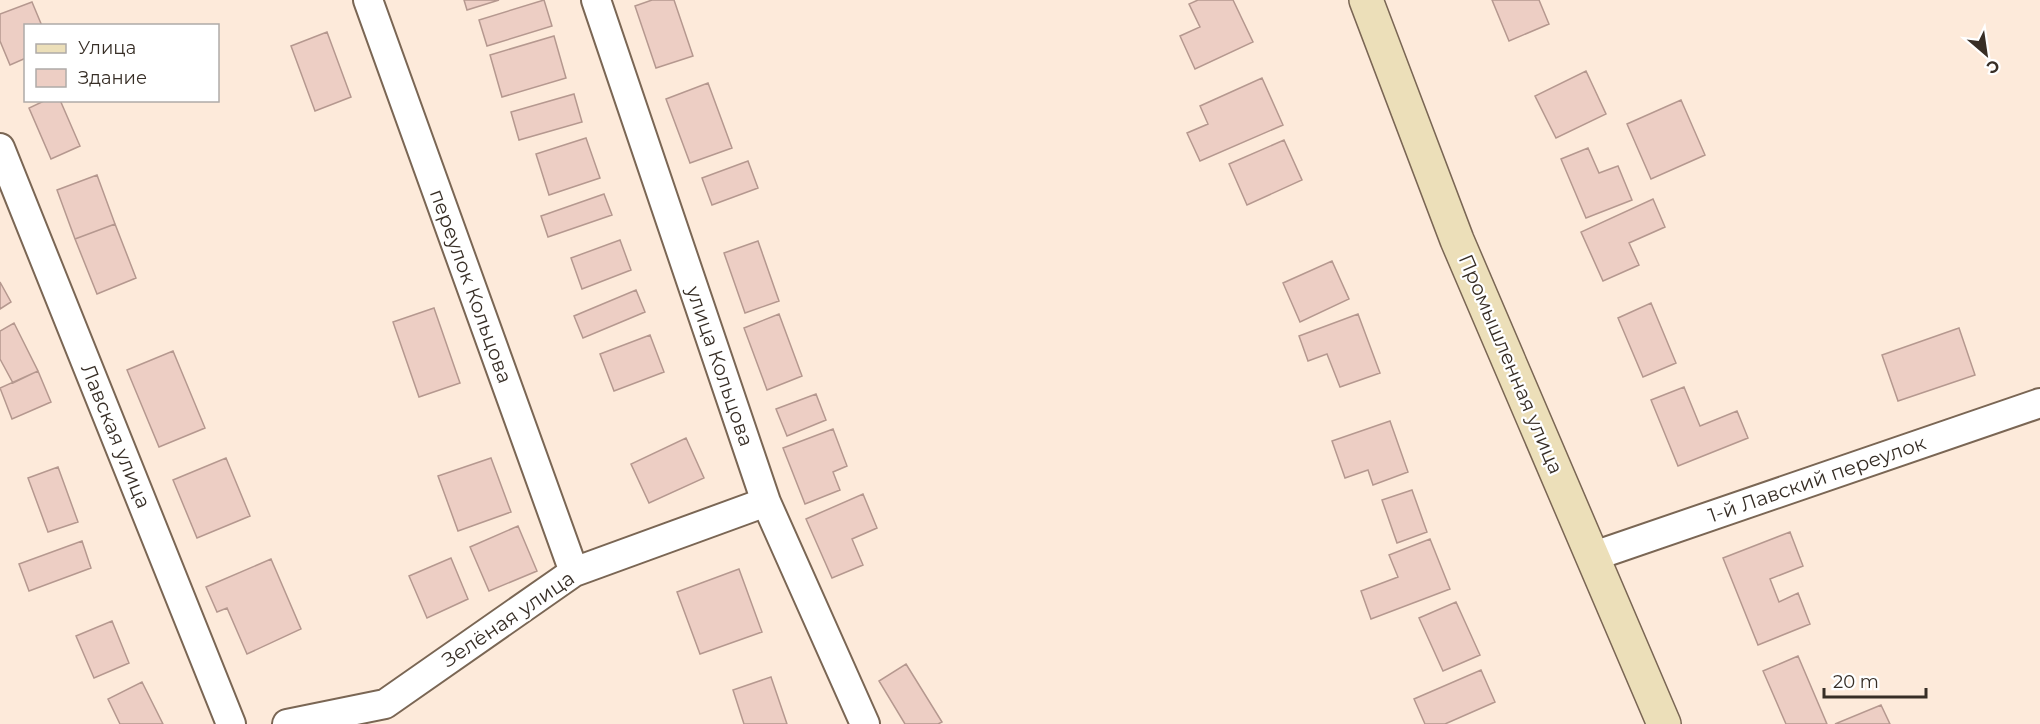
<svg xmlns="http://www.w3.org/2000/svg" width="2040" height="724" viewBox="0 0 2040 724" font-family="Montserrat,sans-serif">
<style>
.building{fill:#edcec4;stroke:#b5988f;stroke-width:1.5}
.lines{fill:none;stroke-linecap:round;stroke-linejoin:round}
.street-casing{stroke:#7a6654;stroke-width:32}
.secondary-casing{stroke:#7a6654;stroke-width:36}
.street{stroke:#fff;stroke-width:28}
.secondary{stroke:#ecdfb9;stroke-width:33}
.labels{text-anchor:middle;stroke-width:4.5;stroke-linejoin:round;paint-order:stroke}
.street-label{font-size:20px;fill:#372e26;stroke:#fff}
</style>
<rect width="100%" height="100%" fill="#fdeada"/>
<path class="building" d="M464 0H499L467 10Z
M544 0 552 26 487 46 479 20Z
M652 0H674L693 56 656 68 635 6Z
M1198 0H1233L1253 42 1195 69 1180 36 1200 27 1189 4Z
M1492 0H1539L1549 24 1509 41Z
M32 2 42 26H26V58L10 65 0 41V14Z
M327 32 351 97 315 111 291 46Z
M554 36 566 78 502 97 490 55Z
M1586 71 1606 114 1556 138 1535 96Z
M1262 78 1283 125 1200 161 1187 133 1208 124 1200 106Z
M708 83 732 148 690 163 666 99Z
M574 94 582 122 519 140 511 112Z
M46 100H60L80 146 51 159 29 108Z
M1681 100 1705 155 1651 179 1627 124Z
M586 138 600 178 549 195 536 154Z
M1284 140 1302 180 1247 205 1229 164Z
M1588 148 1599 173 1618 166 1632 200 1586 218 1561 159Z
M748 161 758 188 712 205 702 178Z
M97 175 115 224 75 239 57 190Z
M604 194 612 215 548 237 541 216Z
M1653 199 1665 227 1629 243 1639 265 1603 281 1581 232Z
M115 224 136 278 97 294 75 239Z
M620 240 631 270 582 289 571 258Z
M758 241 779 301 745 313 724 253Z
M1332 261 1349 299 1300 322 1283 283Z
M0 282 11 302 0 309Z
M636 290 645 312 583 338 574 316Z
M1651 303 1676 363 1643 377 1618 318Z
M434 308 460 383 419 397 393 322Z
M779 314 802 376 767 390 744 328Z
M1358 314 1380 373 1340 387 1327 354 1308 361 1299 336Z
M14 323 38 371 13 383 0 359V331Z
M1959 328 1975 375 1898 401 1882 355Z
M650 335 664 372 614 391 600 354Z
M173 351 205 428 159 447 127 370Z
M38 371 51 402 12 419 0 388Z
M1684 387 1700 426 1737 411 1748 438 1678 466 1651 400Z
M816 394 826 420 787 436 776 409Z
M1390 421 1408 472 1373 485 1368 470 1345 478 1332 441Z
M833 429 847 466 833 472 840 490 805 504 783 448Z
M686 438 704 478 649 503 631 464Z
M226 458 250 516 197 538 173 480Z
M491 458 511 512 458 531 438 476Z
M58 467 78 522 48 532 28 478Z
M1412 490 1427 532 1397 543 1382 500Z
M863 494 877 528 852 539 863 565 832 578 806 519Z
M518 526 537 571 489 591 470 547Z
M1790 532 1803 566 1770 579 1779 602 1798 593 1810 624 1758 645 1723 558Z
M1430 539 1450 589 1371 619 1361 591 1398 577 1389 555Z
M82 541 91 568 29 591 19 564Z
M451 558 468 599 427 618 409 576Z
M271 559 301 629 247 654 227 608 217 612 206 587Z
M739 569 762 632 700 654 677 592Z
M1456 602 1480 655 1443 671 1419 618Z
M112 621 129 663 94 678 76 636Z
M1798 656 1827 724H1786L1763 671Z
M906 664 942 722 938 724H905L879 681Z
M1481 670 1495 702 1445 724H1425L1414 699Z
M771 677 787 724H744L733 690Z
M142 682 163 724H120L108 699Z
M1881 705 1890 724H1835Z"/>
<g class="lines">
<g class="street-casing">
<path id="street" d="M368 0 574 572
M596 0 766 502 865 724
M0 148 231 724
M1594 556 2040 403
M287 724 385 704 574 572 766 502"/>
</g>
<g class="secondary-casing">
<path id="secondary" d="M1366 0 1457 240 1664 724"/>
</g>
<use href="#street" class="street"/>
<use href="#secondary" class="secondary"/>
</g>
<g class="labels">
<g class="street-label">
<text transform="translate(471 286) rotate(70)" y="7">переулок Кольцова</text>
<text transform="translate(1511 364) rotate(67)" y="7">Промышленная улица</text>
<text transform="translate(720 366) rotate(71)" y="7">улица Кольцова</text>
<text transform="translate(116 436) rotate(68)" y="7">Лавская улица</text>
<text transform="translate(1817 479) rotate(-19)" y="7">1-й Лавский переулок</text>
<text transform="translate(508 619) rotate(-34)" y="7">Зелёная улица</text>
</g>
</g>
<rect x="24" y="24" width="195" height="78" fill="#ffffff" stroke="#afaba8" stroke-width="1.5"/>
<rect x="36" y="44" width="30" height="9" fill="#ecdfb9" stroke="#afaba8" stroke-width="1.5"/>
<text x="78" y="54" font-size="18" fill="#372e26">Улица</text>
<rect x="36" y="69" width="30" height="18" fill="#edcec4" stroke="#afaba8" stroke-width="1.5"/>
<text x="78" y="84" font-size="18" fill="#372e26">Здание</text>
<g transform="translate(1986 54) rotate(151)" stroke="#ffffff" stroke-width="4.5" paint-order="stroke">
<path d="M0-4.5L10 22L0 15L-10 22Z" fill="#372e26"/>
<text y="-9" font-size="16" font-weight="bold" text-anchor="middle" fill="#372e26">С</text>
</g>
<path d="M1824 688v9h102v-9" fill="none" stroke="#372e26" stroke-width="3"/>
<text x="1833" y="688" font-size="18" fill="#372e26" stroke="#ffffff" stroke-width="4.5" paint-order="stroke">20 m</text>
</svg>
